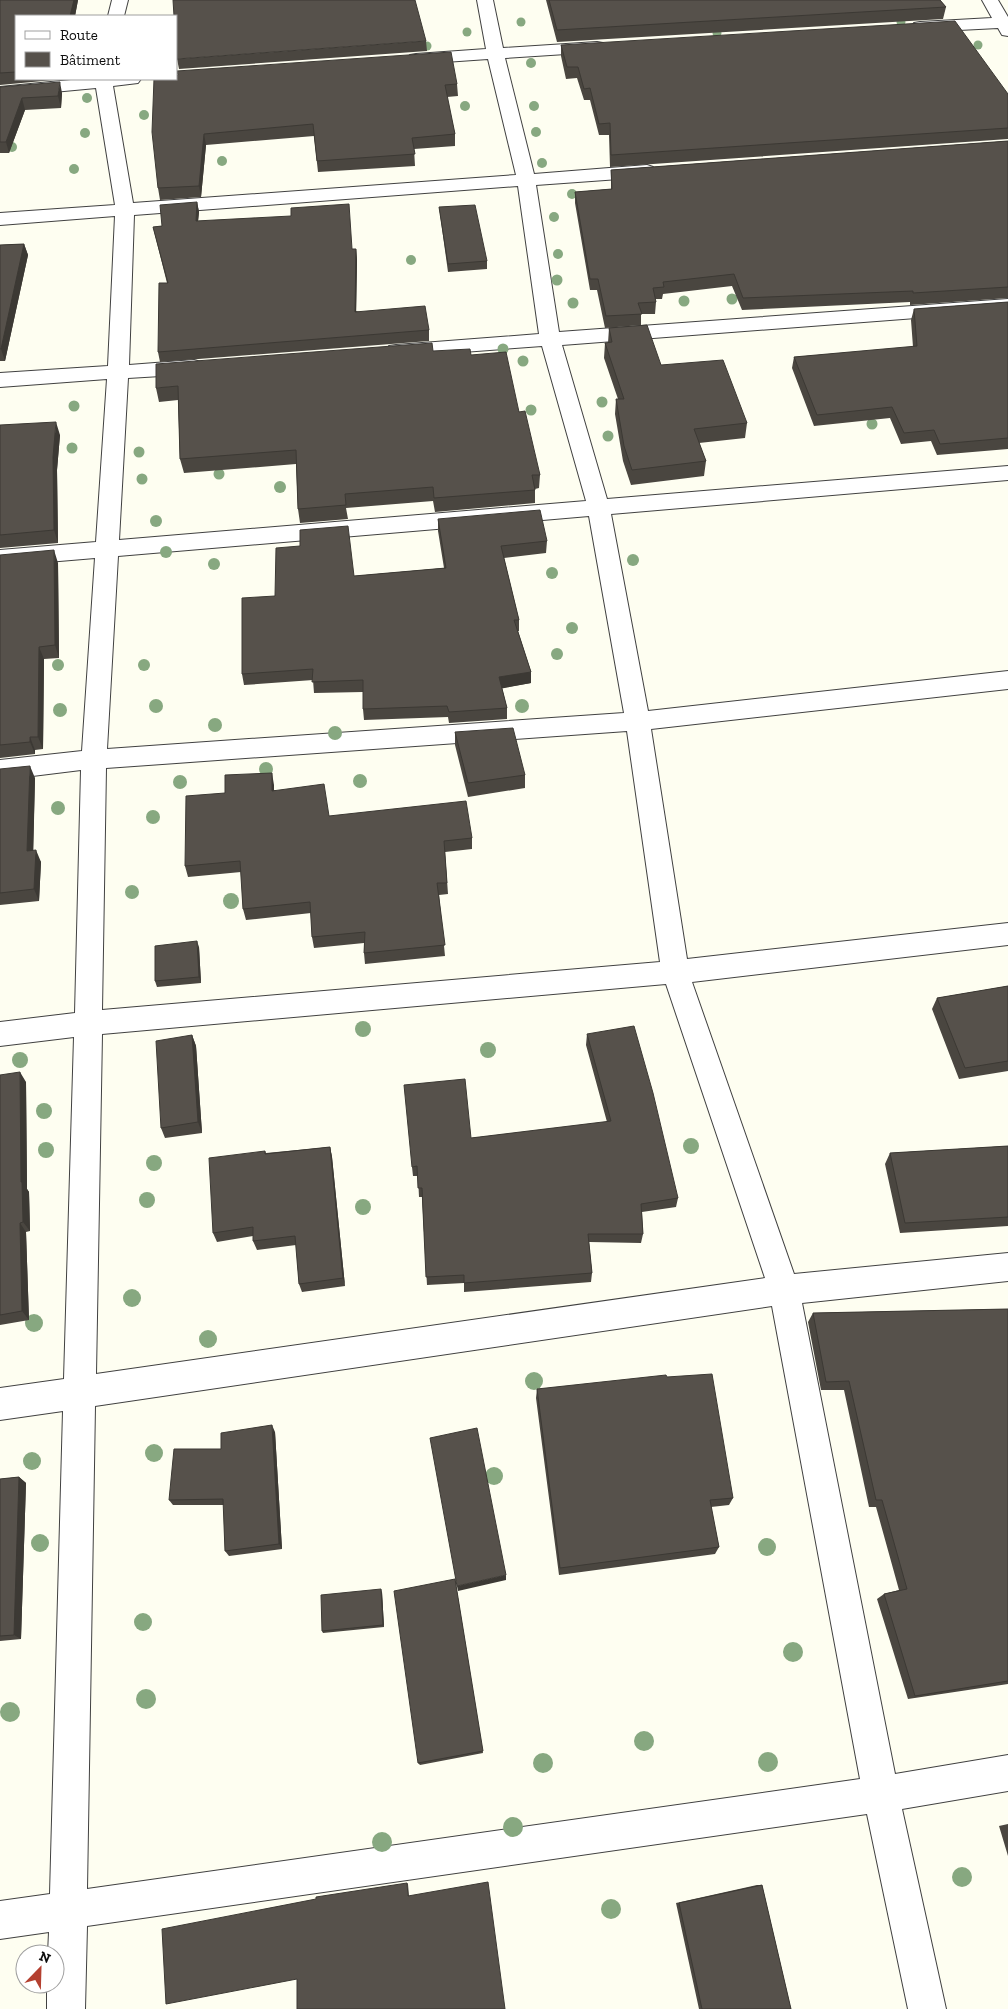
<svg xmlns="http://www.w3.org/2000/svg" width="1008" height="2009" viewBox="0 0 1008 2009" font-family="'Zilla Slab',serif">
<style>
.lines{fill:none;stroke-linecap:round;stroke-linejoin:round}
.minor-casing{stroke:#414141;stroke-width:2}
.minor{fill:#fff;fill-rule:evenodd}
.tree{fill:#87a880}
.wall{fill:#4a4640}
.shaded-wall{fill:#3c3934}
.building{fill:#56514b;stroke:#3c3934}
</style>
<rect width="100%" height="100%" fill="#fefef1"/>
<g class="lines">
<g class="minor-casing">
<path id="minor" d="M112 0H128L124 16H108Z
M477 0H493L503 48 597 42 603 43 606 47 603 51 597 52 505 58 534 174 647 165 653 167 656 171 653 175 647 177 536 185 559 332 1008 299V311L562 345 607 499 1008 466V480L611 514 648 711 1008 671V689L651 729 687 959 1008 923V945L692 982 794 1274 1008 1253V1281L802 1303 895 1774 1008 1755V1791L902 1809 946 2009H908L867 1814 87 1926 85 2009H47V1984H55V1954H48L49 1932 0 1939V1901L50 1894 63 1411 0 1420V1388L64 1379 74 1037 0 1046V1022L75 1013 81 770 0 780V760L82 751 95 558 0 566V550L96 542 107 379 0 387V373L108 366 115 216 0 225V213L115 205 96 88 0 97V87L81 79H141L138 83 113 86 133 203 516 175 488 59 416 64 410 63 407 59 410 55 416 54 486 49ZM518 186 539 334 396 345 389 346 386 351 389 356 396 357 542 346 586 501 119 540 128 378 194 374 201 372 204 367 201 362 194 360 129 365 134 215ZM589 516 624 713 107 749 118 556ZM627 731 660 962 102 1010 106 768ZM666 984 765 1278 96 1374 102 1034ZM772 1306 860 1779 87 1889 95 1406Z
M982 0H998L1008 17V36L1002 35 998 28 920 32 914 31 912 27 914 23 920 22 992 18Z"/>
</g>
<use href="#minor" class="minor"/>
</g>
<g class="tree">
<circle cx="521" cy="22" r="4.5"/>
<circle cx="901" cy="22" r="4.5"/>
<circle cx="467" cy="32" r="4.5"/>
<circle cx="717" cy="33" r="4.5"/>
<circle cx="978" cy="45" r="4.5"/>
<circle cx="427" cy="46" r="4.5"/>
<circle cx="531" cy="63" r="5"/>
<circle cx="87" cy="98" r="5"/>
<circle cx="465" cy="106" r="5"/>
<circle cx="534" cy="106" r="5"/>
<circle cx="144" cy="115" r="5"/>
<circle cx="536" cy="132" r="5"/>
<circle cx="85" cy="133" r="5"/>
<circle cx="12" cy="147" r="5"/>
<circle cx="222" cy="161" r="5"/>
<circle cx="542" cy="163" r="5"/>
<circle cx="74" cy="169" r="5"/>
<circle cx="572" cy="194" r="5"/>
<circle cx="554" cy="217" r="5"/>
<circle cx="558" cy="254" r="5"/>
<circle cx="411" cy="260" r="5"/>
<circle cx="557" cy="280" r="5.5"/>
<circle cx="732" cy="299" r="5.5"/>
<circle cx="684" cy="301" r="5.5"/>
<circle cx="573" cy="303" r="5.5"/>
<circle cx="503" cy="349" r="5.5"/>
<circle cx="523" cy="361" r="5.5"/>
<circle cx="602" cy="402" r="5.5"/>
<circle cx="74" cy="406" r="5.5"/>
<circle cx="531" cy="410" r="5.5"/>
<circle cx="872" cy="424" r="5.5"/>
<circle cx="608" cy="436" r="5.5"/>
<circle cx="72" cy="448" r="5.5"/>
<circle cx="139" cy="452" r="5.5"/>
<circle cx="219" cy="474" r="5.5"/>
<circle cx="142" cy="479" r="5.5"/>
<circle cx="280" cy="487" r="6"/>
<circle cx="156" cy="521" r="6"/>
<circle cx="166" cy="552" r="6"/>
<circle cx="633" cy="560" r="6"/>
<circle cx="214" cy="564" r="6"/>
<circle cx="552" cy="573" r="6"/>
<circle cx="572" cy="628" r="6"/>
<circle cx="557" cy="654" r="6"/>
<circle cx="58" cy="665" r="6"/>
<circle cx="144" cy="665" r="6"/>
<circle cx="156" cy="706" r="7"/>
<circle cx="522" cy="706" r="7"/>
<circle cx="60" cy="710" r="7"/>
<circle cx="215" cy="725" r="7"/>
<circle cx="335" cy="733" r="7"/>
<circle cx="266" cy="769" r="7"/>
<circle cx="360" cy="781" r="7"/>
<circle cx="180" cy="782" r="7"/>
<circle cx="58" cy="808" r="7"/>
<circle cx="153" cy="817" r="7"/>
<circle cx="132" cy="892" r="7"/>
<circle cx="231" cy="901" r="8"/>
<circle cx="363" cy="1029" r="8"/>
<circle cx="488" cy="1050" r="8"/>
<circle cx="20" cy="1060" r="8"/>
<circle cx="44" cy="1111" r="8"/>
<circle cx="691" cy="1146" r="8"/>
<circle cx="46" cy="1150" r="8"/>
<circle cx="154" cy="1163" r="8"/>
<circle cx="147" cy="1200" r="8"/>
<circle cx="363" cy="1207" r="8"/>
<circle cx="132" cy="1298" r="9"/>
<circle cx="34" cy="1323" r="9"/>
<circle cx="208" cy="1339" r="9"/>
<circle cx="534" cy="1381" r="9"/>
<circle cx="154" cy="1453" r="9"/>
<circle cx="32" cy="1461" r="9"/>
<circle cx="494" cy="1476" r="9"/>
<circle cx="40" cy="1543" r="9"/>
<circle cx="767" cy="1547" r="9"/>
<circle cx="143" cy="1622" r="9"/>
<circle cx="793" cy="1652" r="10"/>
<circle cx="146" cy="1699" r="10"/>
<circle cx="10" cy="1712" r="10"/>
<circle cx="644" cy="1741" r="10"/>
<circle cx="768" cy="1762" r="10"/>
<circle cx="543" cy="1763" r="10"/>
<circle cx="513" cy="1827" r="10"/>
<circle cx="382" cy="1842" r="10"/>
<circle cx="962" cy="1877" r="10"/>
<circle cx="611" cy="1909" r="10"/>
</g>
<path class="wall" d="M0 0H78L75 16H16V79H64L0 85Z
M546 0H940L946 7 943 19 557 42Z
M426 41 427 51 179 69 177 59Z
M561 45 1008 94V139L610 167 609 135H599L590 100H584L577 78 566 79 561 56Z
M154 79 457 84 458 96 447 97 455 134V146L414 149 415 166 318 172 314 136 206 145 201 197 160 200 158 188Z
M0 87 62 93 61 108 25 110 9 153H0Z
M1008 141V298L910 305V302L742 310 732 286 663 294 662 299H655L656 302 655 314H641V325L605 328 597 290H590L575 203V192L611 189V170Z
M197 202 199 212 198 221 352 249H356L357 260 356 311 429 330V341L160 362 158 352 167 283 153 227 162 226Z
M439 207 487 261V269L448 272 440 214Z
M24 244 28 255 5 361H0V245Z
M1008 302V449L937 455 931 441 901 444 890 418 814 426 792 368 794 357 913 347 911 320 914 309Z
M609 328 661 365 747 423 745 438 699 443 706 461 704 476 631 485 623 461 615 414 616 399H618L604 358 605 343H608Z
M433 351 471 355 519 412 540 475 539 488 535 489V503L435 512 433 501 346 508 348 519 300 523 298 509 296 464 184 473 180 459 178 400 159 402 156 388Z
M0 425 60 435 57 470 58 543 0 548Z
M438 519 547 541 546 553 504 558 519 620V631H518L531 672V683L502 688 507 708V719L449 723 448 717 364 720 363 709V692L314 693 313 680 244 685 242 674 275 596 300 546 354 576 444 568 438 531Z
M0 555 58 563 59 658 44 659 43 749 35 750V754L0 758Z
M455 732 525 775V788L468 797 455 745Z
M0 769 35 778 33 851 41 862 39 901 0 905Z
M274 785V790L329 816 472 838V849L445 852 448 894 439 895 445 956 365 964 364 953V943L314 948 312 937 311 913 246 920 243 909 241 872 188 877 185 866 225 793Z
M199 947 201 983 157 987 155 981Z
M1008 986V1071L959 1079 932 1009 937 998Z
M587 1034 678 1198 676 1207 642 1212 643 1234 641 1243 589 1242 592 1273 591 1282 464 1292V1283L427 1285 422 1197H419L418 1176H413L412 1167 471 1138 607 1122 586 1045Z
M192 1035 196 1046 202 1133 165 1138 161 1128Z
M0 1075 26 1082 27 1189 29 1192 30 1231 26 1232 29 1320 0 1325Z
M1008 1146V1226L900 1233 885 1164 890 1153Z
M330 1147 332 1157 345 1286 302 1292 299 1284 296 1245 257 1250 253 1241V1236L217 1242 213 1233 265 1151 266 1153Z
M1008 1309V1684L908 1699 877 1599 884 1594 899 1590 876 1507H869L844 1390H821L808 1322 813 1313Z
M667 1377 733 1498 729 1505 711 1507 719 1547 715 1554 559 1575 536 1398 537 1389Z
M275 1432 282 1549 229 1556 225 1551 224 1505H173L169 1500 221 1449Z
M19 1477 26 1483 21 1639 0 1641V1479Z
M455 1579 483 1753 420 1765 418 1763Z
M382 1592 384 1627 323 1633 322 1631Z
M1008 1824V1856L999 1826Z
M757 1885H762L791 2009H699L676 1903Z"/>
<path class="shaded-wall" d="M74 0H78L75 16H70Z
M60 82 62 93 61 108 58 96Z
M22 98 25 110 9 153 6 142Z
M204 134 206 145 201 197 199 186Z
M197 202 199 212 197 231 196 221Z
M24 244 28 255 5 361 1 349Z
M356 249 357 260 356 322 355 312Z
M56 422 60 435 57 470 58 543 54 530 53 457Z
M54 550 58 563 59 658 55 645Z
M39 647 44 659 43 749 38 737Z
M531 672V683L499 689V677Z
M30 737 35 750V754L30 742Z
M30 766 35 778 33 863 27 851Z
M272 773 274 785V802L272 791Z
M36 850 41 862 39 901 34 889Z
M197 941 199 947 201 983 199 977Z
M192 1035 196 1046 202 1133 198 1122Z
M20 1072 26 1082 27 1189 29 1192 30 1231 23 1222 21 1182Z
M330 1147 332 1157 345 1286 343 1278Z
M20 1223 26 1232 29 1320 22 1311Z
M272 1425 275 1432 282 1549 279 1544Z
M19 1477 26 1483 21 1639 14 1635Z
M506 1575V1580L458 1591 457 1586Z
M381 1589 382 1592 384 1627 383 1625Z
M407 1883 408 1884 409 1897 408 1896Z"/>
<path class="building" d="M0 0H74L70 16H16V72L0 73Z
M173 0H415L426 41 177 59 176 16H174Z
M549 0H940L946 7 557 30Z
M955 21 1008 94V128L611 155 610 123 599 124 590 88 584 89 578 67H567L561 45Z
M451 52 457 84 445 85 455 134 412 138 415 154 317 161 313 124 204 134 199 186 158 188 152 132 154 79H176V76L178 75 177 71Z
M60 82 58 96 22 98 6 142H0V87Z
M1008 141V287L913 293V291L743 298 734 274 663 282 664 287 653 288 656 302 638 303 642 314 606 316 598 279H590L575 192 612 189 611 170Z
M197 202 196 221 291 216V208L349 204 352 249H356L355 312 425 306 429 330 158 352 159 283H168L153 227 162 226 160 205Z
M475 205 487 261 448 264 439 207Z
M24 244 1 349H0V245Z
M1008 302V438L940 444 934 430 904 433 892 407 817 415 794 357 917 346 914 309Z
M647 325 661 365 723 360 747 423 694 429 706 461 632 470 624 446 616 399H624L605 343 612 342 609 328Z
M432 343 433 351 470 349 471 355 506 352 519 412 525 411 540 475H532L535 490 434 498 433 487 345 494 346 505 298 509 296 450 180 459 178 386 156 388V364Z
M56 422 53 457 54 530 0 535V425Z
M540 510 547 541 501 546 519 620H514L531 672 499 677 507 708 449 712 447 706 363 709V680L312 682 313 669 242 674V598L275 596 276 548 300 546V530L348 526 354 576 446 568 438 519Z
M54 550 55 645 39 647 38 737H30V742L0 745V555Z
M513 728 525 775 468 783 455 732Z
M30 766 27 851 36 850 34 889 0 893V769Z
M272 773V791L324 784 329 816 466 801 472 838 444 841 447 883H437L445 945 364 953 365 932 312 937 310 902 243 909 240 861 185 866 186 796 225 793V775Z
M197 941 199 977 155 981V946Z
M1008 986V1061L965 1068 937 998Z
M634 1026 653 1093 678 1198 641 1204 643 1234H588L592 1273 464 1283V1275L426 1277 422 1188H418L417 1166 412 1167 404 1085 465 1079 471 1138 611 1121 587 1034Z
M192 1035 198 1122 161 1128 156 1041Z
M20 1072 21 1182H22L23 1222 20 1223 22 1311 0 1315V1075Z
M1008 1146V1217L905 1223 890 1153Z
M330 1147 343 1278 299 1284 295 1236 253 1241V1227L213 1233 209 1158 265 1151V1154Z
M1008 1309V1681L915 1696 884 1594 907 1589 882 1500H876L849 1381 826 1382 813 1313Z
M712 1374 733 1498 710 1500 719 1547 560 1568 537 1389 666 1375 667 1377Z
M272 1425 279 1544 225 1551 223 1499 169 1500 174 1449H221V1433Z
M477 1428 506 1575 457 1586 430 1438Z
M19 1477 14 1635 0 1636V1479Z
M455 1579 483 1751 418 1763 394 1591Z
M381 1589 383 1625 322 1631 321 1595Z
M488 1882 505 2009H297V1979L166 2004 162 1929 316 1899V1897L407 1883 408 1896Z
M762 1885 791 2009H702L679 1903Z"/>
<rect x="15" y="15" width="162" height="65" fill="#ffffff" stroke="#9f9f9f"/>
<rect x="25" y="31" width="25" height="8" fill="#ffffff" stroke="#9f9f9f"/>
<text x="60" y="40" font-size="15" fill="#0e0e0e">Route</text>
<rect x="25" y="52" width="25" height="15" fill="#56514b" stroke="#9f9f9f"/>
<text x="60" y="65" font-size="15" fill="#0e0e0e">Bâtiment</text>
<g transform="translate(40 1969) rotate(23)"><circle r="24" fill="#ffffff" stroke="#9f9f9f"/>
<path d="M0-4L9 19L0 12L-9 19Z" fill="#b44030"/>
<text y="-8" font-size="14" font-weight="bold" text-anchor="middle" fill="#0e0e0e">N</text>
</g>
</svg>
